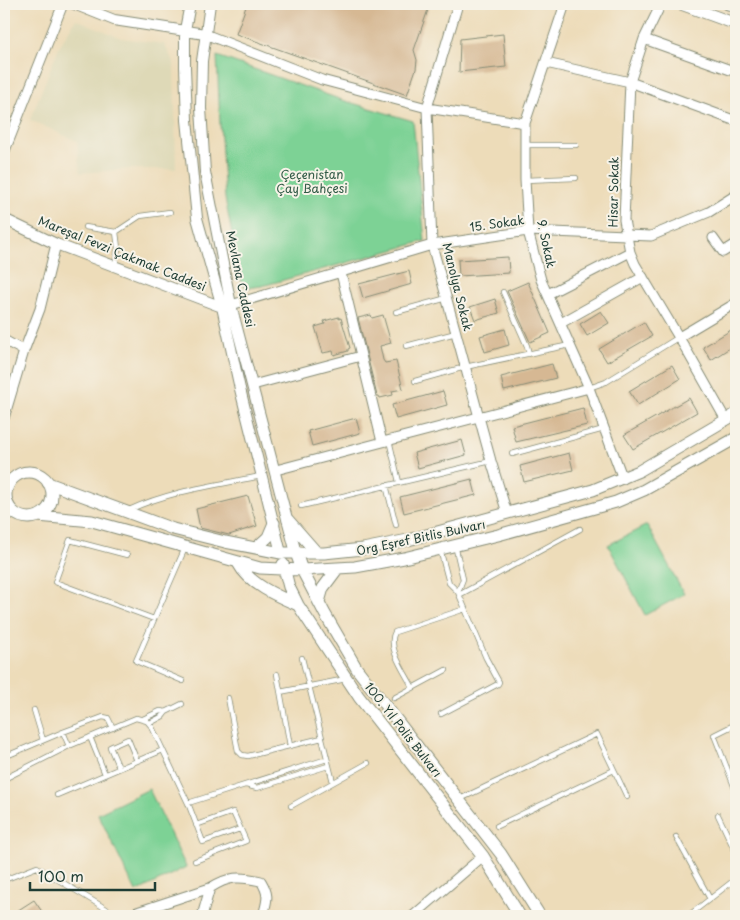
<svg xmlns="http://www.w3.org/2000/svg" width="740" height="920" viewBox="0 0 740 920" font-family="'Playpen Sans',sans-serif">
<style>
.built{fill:#ded9b7}
.green{fill:#7dd295;stroke:#4e8864}
.building{fill:#d6b893}
.lines{fill:none;stroke-linecap:round;stroke-linejoin:round}
.service-casing{stroke:#868c76;stroke-width:6}
.minor-casing{stroke:#868c76;stroke-width:11}
.tertiary-casing{stroke:#868c76;stroke-width:12}
.secondary-casing{stroke:#868c76;stroke-width:13}
.service{stroke:#fff;stroke-width:4.5}
.minor{stroke:#fff;stroke-width:9}
.tertiary{stroke:#fff;stroke-width:10}
.secondary{stroke:#fff;stroke-width:11}
.labels{text-anchor:middle;stroke-width:4;stroke-linejoin:round;paint-order:stroke}
.park-label{font-size:12px;fill:#325b47;stroke:#f7f3e8}
.street-label{font-size:12px;fill:#1f3d34;stroke:#f7f3e8}
</style>
<rect width="100%" height="100%" fill="#f7f3e8"/>
<filter id="ink" filterUnits="userSpaceOnUse"><feTurbulence type="fractalNoise" baseFrequency=".02" numOctaves="2"/><feDisplacementMap in="SourceGraphic" scale="10" xChannelSelector="R" yChannelSelector="G"/><feConvolveMatrix kernelMatrix="1 2 1 2 8 2 1 2 1" color-interpolation-filters="sRGB"/></filter>
<filter id="wash" filterUnits="userSpaceOnUse"><feTurbulence type="fractalNoise" baseFrequency=".0096" numOctaves="4" result="noise"/><feDisplacementMap in="SourceGraphic" scale="20" xChannelSelector="R" yChannelSelector="G"/><feGaussianBlur stdDeviation="1.12" result="paint"/><feColorMatrix in="noise" values="0 0 0 0 0 0 0 0 0 0 0 0 0 0 0 0 0 1.4 0 .05"/><feComposite in="paint" operator="in"/></filter>
<g filter="url(#wash)">
<rect width="100%" height="100%" fill="#eddcb9"/>
<path class="built" d="M76 19 121 38 164 44 174 63 176 169H131L80 173 77 141 30 120 59 47Z"/>
<path class="green" d="M217 56 342 100 413 121 425 241 262 286 246 288 241 281 225 198 220 124Z
M647 525 684 594 645 615 608 545Z
M149 789 186 867 136 892 98 814Z"/>
<g id="blocks">
<path class="building" d="M247 4H430L414 50 417 60 416 69 407 95 236 34Z
M503 34 506 67 459 72 460 39Z
M508 257 509 273 459 276 458 260Z
M409 271 412 284 363 298 359 284Z
M528 282 550 333 530 342 507 291Z
M495 299 499 313 475 320 470 307Z
M601 311 609 323 587 336 580 324Z
M371 315 372 318 383 315 391 343 380 346 383 360 385 363 396 361 403 389 392 391 393 395 380 398 379 396H377L358 318Z
M339 317V319L341 318 350 348 348 349V351L334 355 333 351 323 353 315 327 325 324 324 321Z
M644 322 652 336 607 362 599 349Z
M736 327V344L711 360 703 347Z
M505 329 509 345 485 352 480 336Z
M552 364 556 378 504 391 501 377Z
M672 365 680 379 638 405 629 391Z
M443 391 447 405 396 419 392 405Z
M689 398 697 412 633 449 624 435Z
M583 408 587 425 516 442 512 426Z
M356 418 360 433 312 446 308 431Z
M462 440 466 455 418 468 414 453Z
M569 453 573 470 524 482 520 466Z
M472 479 476 495 404 513 400 497Z
M248 496 257 526 229 535 200 528 196 509Z
M34 900 45 916H9Z"/>
</g>
</g>
<g filter="url(#ink)">
<use href="#blocks" fill-opacity="0" stroke="#868c76" stroke-width="1"/>
<g class="lines">
<g class="service-casing">
<path id="service" d="M525 145H576
M525 180 576 178
M85 227 116 232 140 216 170 212
M115 265 118 248 116 232
M503 292 527 346 529 354
M396 312 447 298
M406 346 456 333
M415 381 465 367 570 345
M589 388 606 382 679 337
M389 440 399 482
M512 454 604 429
M386 485 396 525
M301 506 491 461
M129 510C170 491 217 485 261 476
M455 545 463 579 458 592
M440 549 449 583 458 592 486 658 499 682 498 684 441 714
M127 555 70 540 55 582 154 619
M459 595 580 529
M302 658 333 782
M277 674 290 746
M183 681 136 661 185 548
M413 688C406 674 386 647 395 632L465 609
M280 692 346 679
M228 698 238 751 242 755 248 756 322 738
M394 698 446 670
M34 710 43 740
M143 719 160 711 166 712 182 704
M150 723 163 716 166 712
M736 724 714 735 736 791
M63 732 103 717 108 718 113 728
M90 737 105 774
M4 757 63 732 69 746
M119 768 110 747 128 739 137 761
M4 779 69 746 136 718 147 721 152 727 188 803 327 759
M246 785 257 788 328 766
M57 795 163 750
M460 799 597 734 627 797
M188 803 203 842 240 829
M291 806 368 763
M718 815 736 853
M497 826 614 770
M676 837 710 899
M195 861 246 841 233 812 196 825
M4 880 37 867 118 916
M688 916 733 881 736 871"/>
</g>
<g class="minor-casing">
<path id="minor" d="M458 4 427 108 432 245 491 461 507 513
M565 4 525 123V180L528 231 541 280 589 388 623 479
M661 4 644 39 630 82 624 220 630 252 635 264 687 351 726 420
M205 34 322 80 427 108 525 123
M644 39 736 72
M546 63 630 82 736 121
M4 153 63 4
M713 238 723 252 736 244
M341 273 382 442
M548 294 630 252
M231 305 432 245 528 231 651 236 709 212 736 195
M561 323 643 277
M679 337 736 303
M4 340 24 351
M253 385 361 356
M4 418 24 351 40 309 56 244
M276 470 589 388
M133 916 137 912 210 888
M202 916 210 888C229 876 239 876 261 881 270 896 267 900 263 916
M413 916 483 856"/>
</g>
<g class="tertiary-casing">
<path id="tertiary" d="M74 4 114 20 205 34
M190 4 185 30V67L187 120 197 218 222 307 240 389 281 553
M210 4 202 61 201 108 205 172 231 305 296 553
M4 219 56 244 222 307H225"/>
</g>
<g class="secondary-casing">
<path id="secondary" d="M681 4 736 24
M728 4 736 6
M6 495a23 23 0 1 1 46 0a23 23 0 1 1-46 0Z
M48 483 173 529 225 542 281 553H324L363 549 408 540 593 490 639 471 736 414
M38 516 92 521 260 568 302 570 355 567 404 558 498 535 616 502 644 490 736 438
M288 520 317 553
M256 548 268 537 274 523
M296 553 302 570 325 614 357 669 501 854 540 916
M238 563C249 584 277 596 298 605
M283 564 289 587 298 605 359 697 483 856 520 916
M319 602 323 588 338 568"/>
</g>
<use href="#service" class="service"/>
<use href="#minor" class="minor"/>
<use href="#tertiary" class="tertiary"/>
<use href="#secondary" class="secondary"/>
</g>
</g>
<g class="labels">
<g class="park-label">
<text x="312" y="179">Çeçenistan<tspan x="312" dy="14">Çay Bahçesi</tspan></text>
</g>
<g class="street-label">
<text transform="translate(614 192) rotate(-89)" y="4">Hisar Sokak</text>
<text transform="translate(497 224) rotate(-8)" y="4">15. Sokak</text>
<text transform="translate(546 244) rotate(78)" y="4">9. Sokak</text>
<text transform="translate(122 254) rotate(22)" y="4">Mareşal Fevzi Çakmak Caddesi</text>
<text transform="translate(240 279) rotate(78)" y="4">Mevlana Caddesi</text>
<text transform="translate(457 287) rotate(76)" y="4">Manolya Sokak</text>
<text transform="translate(421 538) rotate(-12)" y="4">Org Eşref Bitlis Bulvarı</text>
<text transform="translate(403 730) rotate(52)" y="4">100. Yıl Polis Bulvarı</text>
</g>
</g>
<rect width="740" height="920" fill="none" stroke="#f7f3e8" stroke-width="20"/>
<path d="M30 882v8h125v-8" fill="none" stroke="#1f3d34" stroke-width="2.5"/>
<text x="38" y="882" font-size="15" fill="#1f3d34" stroke="#f7f3e8" stroke-width="4" paint-order="stroke">100 m</text>
</svg>
